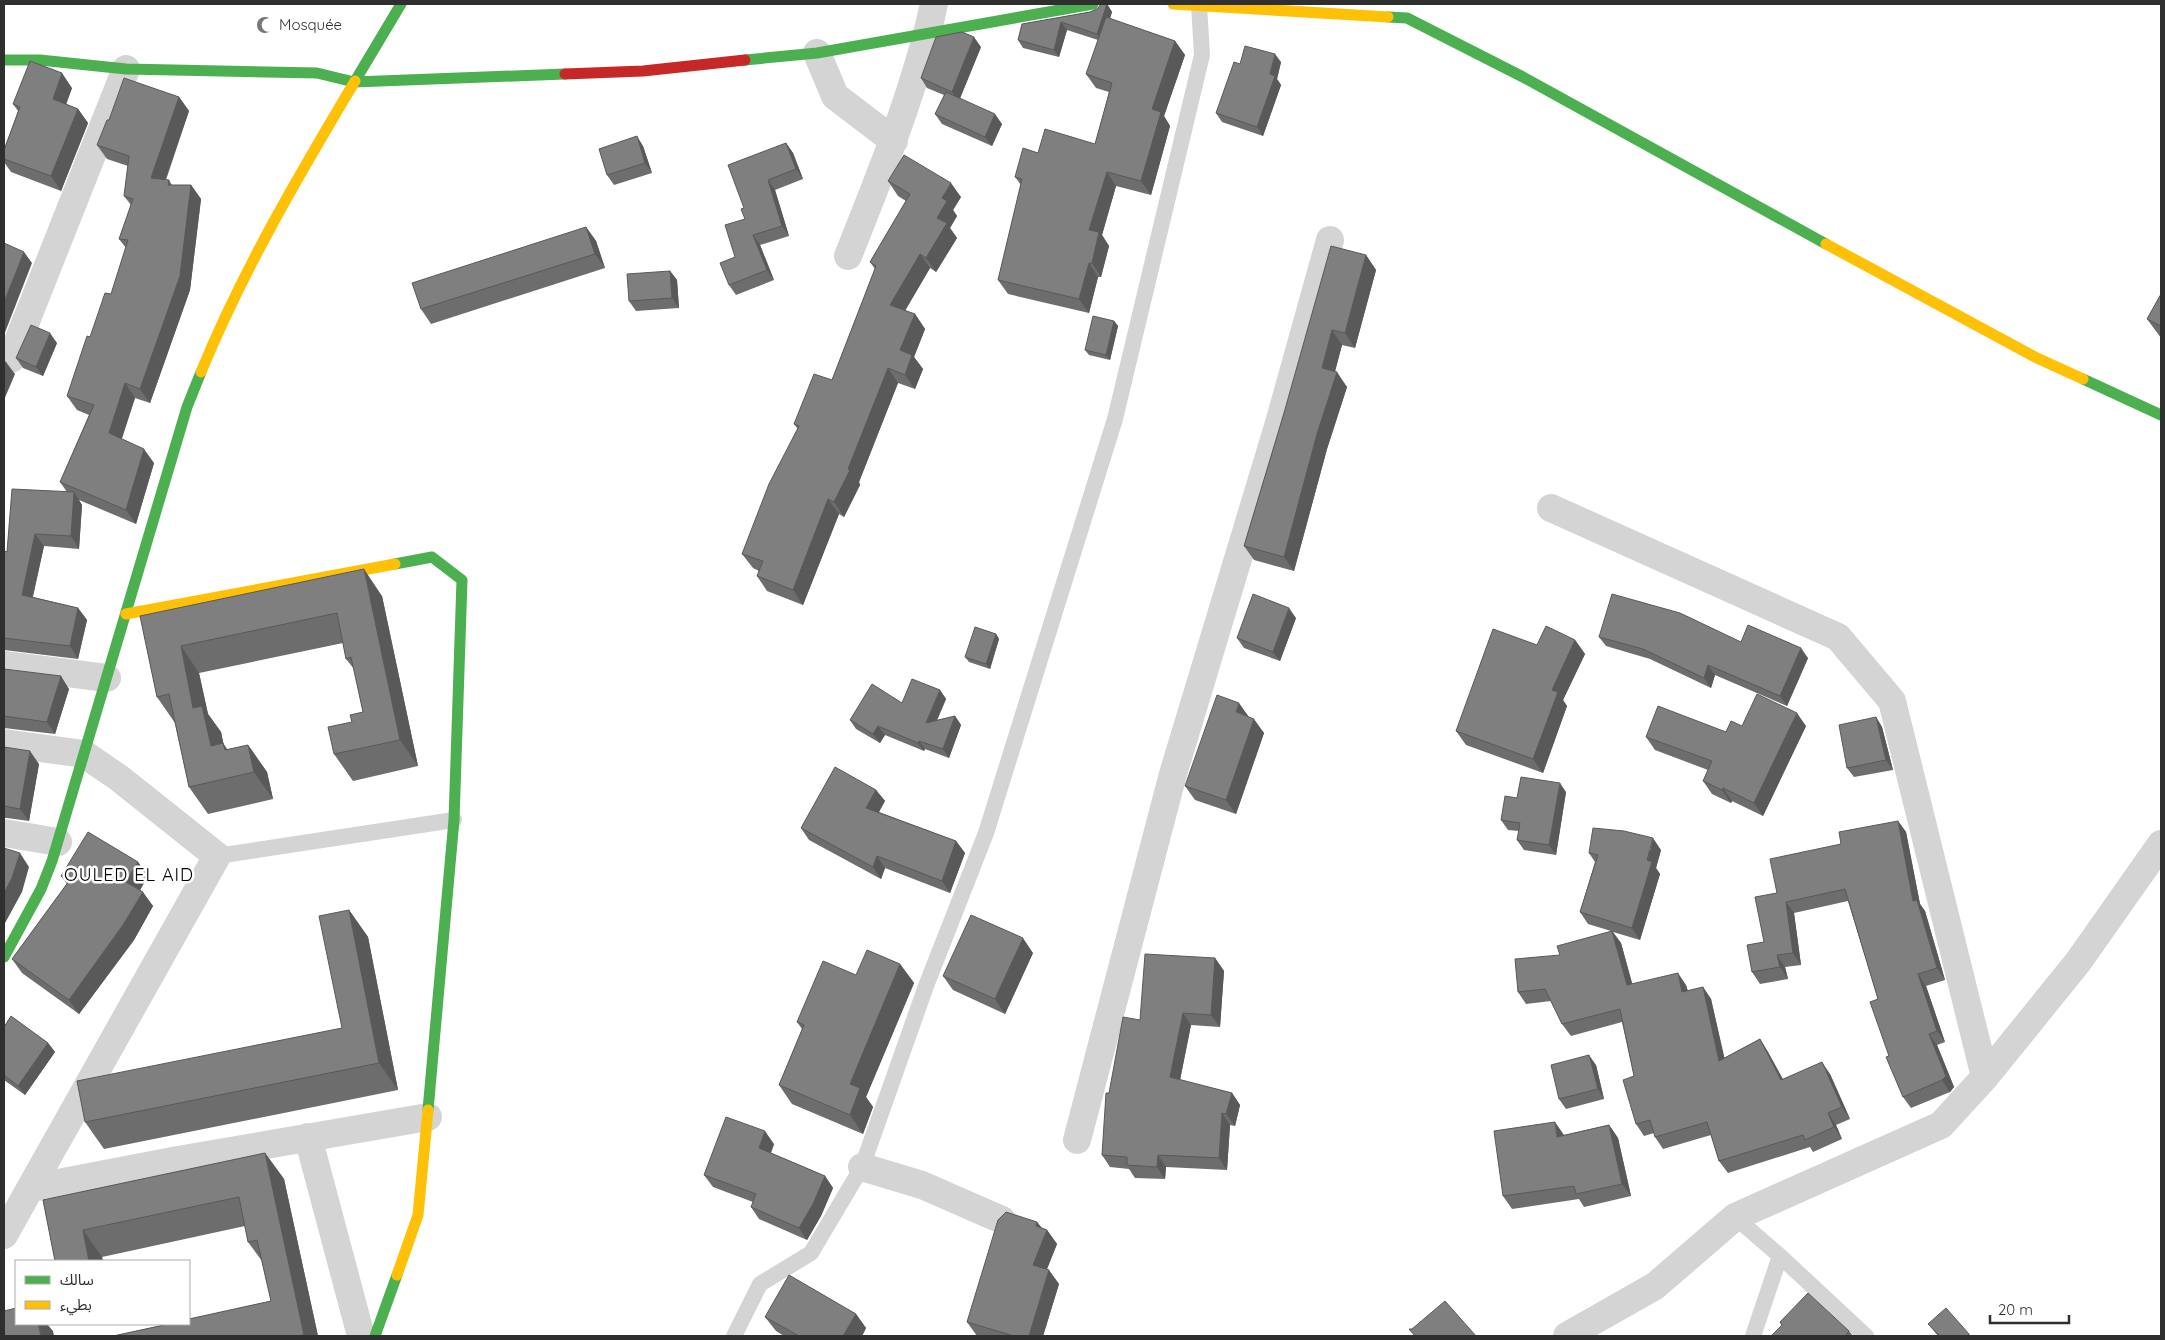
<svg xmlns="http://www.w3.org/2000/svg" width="2165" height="1340" viewBox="0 0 2165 1340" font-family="Quicksand,'Noto Sans Arabic',sans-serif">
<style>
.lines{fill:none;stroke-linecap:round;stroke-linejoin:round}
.lane{stroke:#d4d4d4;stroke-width:16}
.street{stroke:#d4d4d4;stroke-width:28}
.fast{stroke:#4caf50;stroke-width:11}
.slow{stroke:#ffc107;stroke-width:11}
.jam{stroke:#c62828;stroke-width:11}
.wall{fill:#6d6d6d}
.shaded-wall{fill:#595959}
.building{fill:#7f7f7f;stroke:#595959}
.labels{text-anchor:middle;stroke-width:5;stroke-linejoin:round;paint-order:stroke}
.poi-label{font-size:15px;fill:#2f2f2f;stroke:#fff;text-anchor:start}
.quarter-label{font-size:18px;letter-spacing:1px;fill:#000;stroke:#fff}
</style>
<rect width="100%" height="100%" fill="#fff"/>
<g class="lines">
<path class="lane" d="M217 856 454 820
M1735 1217 1780 1256 1753 1336
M1780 1256 1866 1336
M734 1336 760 1284 811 1253 862 1167 926 986 986 833 1115 419 1202 55 1199 5"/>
<path class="street" d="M817 53 835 96 894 141
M848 256C881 173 915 91 934 4
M11 359 126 69
M1551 508 1838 637 1892 701 1985 1077
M4 665 107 678
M4 743 84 754 119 778 217 856 4 1235
M4 833 58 842
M308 1137 361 1336
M1077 1140 1173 774 1279 423 1330 240
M862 1167 922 1185 1002 1220
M32 1188 178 1160 428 1117
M1567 1336 1655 1286 1735 1217 1941 1125 1985 1077 2078 962 2161 844"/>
<path class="fast" d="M1388 17 1407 18 1523 77 1826 244
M4 60H40L126 69 317 73 354 82 565 74
M745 60 817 53 1093 4
M355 81 401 4
M2083 379 2161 415
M395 564 432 557 462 580 454 820 428 1110
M4 957 41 889 52 861 187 407 201 372
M375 1336 397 1275"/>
<path class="slow" d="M1173 4 1388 17
M1826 244 2037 358 2083 379
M201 372C243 270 299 175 355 81
M126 614 395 564
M397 1275 418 1215 428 1110"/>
<path class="jam" d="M565 74 643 71 745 60"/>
</g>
<path class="wall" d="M1107 4 1112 12 1110 19 1175 41 1185 55 1164 116 1170 126 1151 195 1116 186 1102 235 1109 246 1101 277H1098L1089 313 1008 294 998 280 1021 185 1015 177 1038 153 1095 144 1109 92 1096 88 1086 74 1098 40 1067 30 1059 57 1023 48 1018 40 1022 24 1090 12Z
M981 47 960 98 1002 124 992 146 942 124 935 114 944 95 927 88 921 78Z
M1281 62 1277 79 1281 85 1263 136 1222 122 1216 113 1240 64Z
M72 88 66 104 78 109 88 123 61 191 11 172 4 162V150L18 111 13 104Z
M179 97 189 111 166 180H169L172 185H191L201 199 190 290 150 403 135 398 121 439 154 463 136 524 79 500 82 505 79 549 44 546 33 597 78 608 87 620 78 659 4 650V551L7 552 67 492 60 482 89 415 77 410 67 396 90 337 111 294 126 248 119 239 131 205 124 196 128 166 107 159 97 145 109 120Z
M786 143 793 153 803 179 775 190 789 236 760 245 774 280 736 295 729 285 735 257 745 219 744 208Z
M643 146 652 173 614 185 607 175Z
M888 181 961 197 953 210 957 216 950 228 957 238 936 272 930 268 905 311 915 314 925 329 914 357 923 369 915 389 898 383 859 482 860 485 844 517 839 514 803 605 767 591 757 576 759 571 753 568 742 554 798 429 794 424 832 380 875 269 870 262 906 201 898 196Z
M586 227 596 241 605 268 431 324 421 309Z
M1366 255 1376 270 1355 348 1342 345 1335 372 1347 387 1327 449 1294 571 1254 560 1244 546 1284 413Z
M670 271 677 280 679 308 636 311 629 301Z
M2161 294V338L2147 319Z
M1114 321 1118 326 1110 360 1089 355 1085 350Z
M57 343 43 376 23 368 16 358Z
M382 596 418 766 353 781 334 754 352 722 363 712 354 669 346 659 343 643 199 673 208 714 221 732 223 743 228 750 248 745 267 772 273 799 208 814 189 787 175 723 157 697 140 616Z
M1296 618 1280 661 1244 648 1237 638Z
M996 634 999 639 990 669 969 662 965 657Z
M1599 637 1741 642 1808 658 1787 706 1715 675 1711 688 1650 659 1606 646Z
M1575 640 1585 654 1563 700 1567 706 1543 773 1466 745 1456 731 1537 645Z
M4 669 69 689 55 734 4 728Z
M940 690 946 699 937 720 955 716 961 725 949 758 925 749 924 751 885 735 880 743 856 729 850 720Z
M1249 717 1264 733 1236 814 1195 800 1185 786Z
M1876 717 1882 727 1893 770 1854 777 1847 768Z
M1742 726H1806L1763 816 1732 801 1731 803 1712 794 1703 781 1708 770 1655 750 1646 737 1726 732Z
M4 747 39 764 29 821 7 818H4Z
M876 790 885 801 879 812 956 841 965 853 950 893 885 868 881 879 809 840 801 828Z
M1566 792 1556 855 1524 850 1517 840 1519 831 1508 830 1501 820 1517 798Z
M1898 821 1906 832 1920 904 1925 911 1945 980 1926 986 1945 1042 1937 1045 1954 1087 1950 1092 1911 1108 1903 1097 1889 1056 1878 999 1848 901 1794 913 1801 965 1785 967 1788 979 1760 984 1752 972 1764 942 1777 893 1841 844Z
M1661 850 1656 868 1660 874 1640 940 1613 932 1621 943 1632 984 1686 985 1688 991 1703 987 1711 999 1724 1058 1760 1039 1768 1052 1783 1079 1830 1074 1850 1119 1836 1125 1842 1139 1813 1152 1810 1147 1728 1173 1719 1161 1711 1135 1663 1149 1655 1137 1654 1133 1644 1136 1636 1124 1634 1076 1622 1022 1571 1036 1562 1024 1551 1001 1526 1004 1518 992 1560 955 1611 931 1588 924 1580 912 1595 862 1589 853Z
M138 862 148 876 140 890 153 906 134 940 79 1014 22 973 12 959 67 884 61 876Z
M349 910 368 937 398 1090 104 1149 85 1122 342 1028Z
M1033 953 1005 1014 953 990 943 976Z
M1215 958 1224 971 1220 1027 1191 1025 1180 1080 1232 1093 1240 1105 1235 1126 1230 1125 1227 1170 1166 1167 1165 1179 1135 1178 1129 1169 1110 1167 1102 1155 1109 1093 1140 1020Z
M900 964 914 983 866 1097 873 1107 863 1134 792 1104 779 1085 802 1029 797 1022 856 975Z
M4 1027 48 1043 55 1052 25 1095 4 1080Z
M1596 1065 1604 1099 1566 1109 1559 1099Z
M1609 1125 1618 1138 1631 1196 1584 1207 1579 1199 1512 1209 1503 1196 1564 1135Z
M774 1144 771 1153 825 1176 833 1188 821 1216 807 1240 759 1219 751 1207 753 1202 713 1187 704 1175Z
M265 1153 284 1179 318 1336H113L271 1301 262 1261 248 1242 245 1226 102 1257 103 1261H55L43 1200Z
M1037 1222 1042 1228 1047 1230 1057 1244 1047 1269 1059 1284 1043 1336H977L967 1322Z
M856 1314 866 1328 862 1336H784L776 1331 765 1317Z
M1780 1322 1849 1331 1853 1336H1771L1782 1325Z
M1928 1324 1969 1334 1971 1336H1938Z"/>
<path class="shaded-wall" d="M1107 4 1112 12 1102 42 1097 34Z
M1061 22 1067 30 1059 57 1054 50Z
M974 37 981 47 959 101 952 92Z
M1175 41 1185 55 1164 116 1170 126 1151 195 1141 181 1152 109Z
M1275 54 1281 62 1277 79 1281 85 1263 136 1257 127Z
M62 73 72 88 63 113 53 99Z
M179 97 189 111 161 192 151 178Z
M78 109 88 123 61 191 51 176Z
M995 114 1002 124 992 146 985 137Z
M637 136 643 146 652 173 645 163Z
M786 143 793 153 803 179 796 169Z
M1107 172 1116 186 1102 235 1109 246 1101 277 1092 263 1089 230Z
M768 180 775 190 789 236 782 226Z
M951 183 961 197 953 210 957 216 950 228 957 238 936 272 926 258 937 218 942 198Z
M191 185 201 199 190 290 150 403 140 389Z
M586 227 596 241 605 268 595 254Z
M753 235 760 245 774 280 767 270Z
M24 252 32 263 4 335V302Z
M920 254 930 268 900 319 890 305Z
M1366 255 1376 270 1355 348 1345 333Z
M1089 263 1098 277 1089 313 1079 299Z
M670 271 677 280 679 308 672 298Z
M915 314 925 329 914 357 923 369 915 389 905 375 900 350Z
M1114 321 1118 326 1110 360 1106 355Z
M1332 330 1342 345 1332 382 1322 368Z
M50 333 57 343 43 376 36 367Z
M6 362 15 374 4 400V368Z
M888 368 898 383 859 482 860 485 844 517 834 502 848 469Z
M1337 372 1347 387 1327 449 1294 571 1284 557 1317 434Z
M125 383 135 398 119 448 109 433Z
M144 449 154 463 136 524 126 510Z
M74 492 82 505 79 549 71 536Z
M828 499 839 514 803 605 793 590Z
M35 534 44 546 30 608 22 595Z
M364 569 382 596 418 766 400 740Z
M78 608 87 620 78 659 70 646Z
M1289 608 1296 618 1280 661 1273 652Z
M996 634 999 639 990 669 986 664Z
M1575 640 1585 654 1563 700 1567 706 1543 773 1533 759 1552 690Z
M181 646 199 673 208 714 221 732 230 773 211 746 193 708Z
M1801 648 1808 658 1787 706 1780 696Z
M1708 665 1715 675 1711 688 1704 678Z
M61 676 69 689 55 734 47 722Z
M940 690 946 699 932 732 926 723Z
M1239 703 1249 717 1236 712Z
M1797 713 1806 726 1763 816 1754 803Z
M955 716 961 725 949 758 943 749Z
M1876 717 1882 727 1893 770 1886 760Z
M1254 719 1264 733 1236 814 1226 800Z
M878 726 885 735 880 743 873 734Z
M919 741 925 749 924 751 918 743Z
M248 745 267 772 273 799 254 772Z
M30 751 39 764 29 821 20 809Z
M1560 783 1566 792 1556 855 1549 845Z
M1723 788 1732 801 1731 803 1722 790Z
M876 790 885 801 875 819 866 808Z
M1898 821 1906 832 1920 904 1925 911 1945 980 1937 968 1913 901Z
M1653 838 1661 850 1656 868 1660 874 1640 940 1632 928Z
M956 841 965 853 950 893 942 881Z
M20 853 29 867 22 892 4 925V893Z
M877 856 885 868 881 879 873 867Z
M138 862 148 876 136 897 126 882Z
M143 892 153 906 134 940 79 1014 69 1000Z
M1786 902 1794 913 1801 965 1793 953Z
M349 910 368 937 398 1090 379 1063Z
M1612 931 1621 943 1636 997 1627 985Z
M1023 938 1033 953 1005 1014 995 999Z
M1777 955 1785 967 1788 979 1780 967Z
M1215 958 1224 971 1220 1027 1211 1015Z
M900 964 914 983 866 1097 873 1107 863 1134 850 1115V1084Z
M1678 973 1686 985 1691 1004 1682 992Z
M1918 974 1926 986 1945 1042 1937 1031Z
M1703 987 1711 999 1728 1073 1719 1061Z
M1183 1013 1191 1025 1178 1090 1170 1077Z
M1929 1034 1937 1045 1954 1087 1950 1092 1942 1080Z
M1760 1039 1768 1052 1789 1092 1781 1080Z
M48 1043 55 1052 25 1095 18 1086Z
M1589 1055 1596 1065 1604 1099 1598 1089Z
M1822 1062 1830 1074 1850 1119 1842 1107Z
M1232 1093 1240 1105 1235 1126 1226 1114Z
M1222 1113 1230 1125 1227 1170 1219 1158Z
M1828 1113 1836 1125 1842 1139 1834 1127Z
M1555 1122 1564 1135 1566 1149 1557 1137Z
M1609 1125 1618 1138 1631 1196 1622 1184Z
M765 1131 774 1144 768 1160 759 1148Z
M265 1153 284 1179 318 1336H305L304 1335Z
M1158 1155 1166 1167 1165 1179 1157 1167Z
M825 1176 833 1188 821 1216 807 1240 799 1228Z
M1037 1222 1046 1234 1047 1230 1057 1244 1043 1279 1033 1265 1036 1226Z
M83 1230 102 1257 103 1261H89Z
M1049 1270 1059 1284 1043 1336H1029Z
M856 1314 866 1328 862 1336H843Z
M38 1324H47L53 1331 54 1336H41Z"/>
<path class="building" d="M1101 4H1107L1097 34 1061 22 1054 50 1018 40 1022 24 1090 12 1097 9Z
M1106 17 1175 41 1152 109 1161 112 1141 181 1107 172 1089 230 1099 232 1092 263H1089L1079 299 998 280 1022 179 1015 177 1023 148 1038 153 1045 129 1095 144 1112 83 1086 74Z
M962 32 974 37 952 92 921 78 936 37Z
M1245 46 1275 54 1270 74 1275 76 1257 127 1216 113 1234 62 1240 64Z
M30 61 62 73 53 99 78 109 51 176 4 159V150L20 107 13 104Z
M124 78 179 97 151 178 169 180 168 185H191L180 276 140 389 125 383 109 433 144 449 126 510 60 482 94 405 67 396 87 336 90 337 105 293 111 294 128 240 119 239 133 199 124 196 129 156 97 145 107 120H109Z
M946 92 995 114 985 137 935 114Z
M637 136 645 163 607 175 599 149Z
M786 143 796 169 768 180 782 226 753 235 767 270 729 285 720 263 735 257 725 225 745 219 741 209 744 208 728 165Z
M904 155 951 183 942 198 947 201 937 218 947 223 926 258 920 254 890 305 915 314 900 350 912 355 905 375 888 368 848 469 850 470 834 502 828 499 793 590 757 576 763 561 742 554 769 484 799 426 794 424 814 374 832 380 876 266 870 262 910 194 888 181Z
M586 227 595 254 421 309 412 283Z
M4 243 24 252 4 302Z
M1331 246 1366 255 1345 333 1332 330 1322 368 1337 372 1317 434 1284 557 1244 546 1284 413Z
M670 271 672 298 629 301 627 274Z
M2161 294V326L2147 319Z
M1093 316 1114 321 1106 355 1085 350Z
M31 325 50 333 36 367 16 358Z
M4 362H6L4 368Z
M12 489 74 492 71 536 35 534 22 595 78 608 70 646 4 638V551L7 552Z
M364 569 400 740 334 754 328 727 352 722 350 715 363 712 351 657 346 659 337 613 181 646 193 708 202 706 211 746 223 743 225 750 248 745 254 772 189 787 169 694 157 697 140 616Z
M1253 594 1289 608 1273 652 1237 638Z
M1612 594 1680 613 1741 642 1748 625 1801 648 1780 696 1708 665 1704 678 1643 649 1599 637Z
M1546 626 1575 640 1552 690 1558 692 1533 759 1456 731 1493 629 1537 645Z
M975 627 996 634 986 664 965 657Z
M4 669 61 676 47 722 4 716Z
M912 679 940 690 926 723 955 716 943 749 919 741 918 743 878 726 873 734 850 720 872 684 902 703Z
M1757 694 1797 713 1754 803 1723 788 1722 790 1703 781 1712 761 1646 737 1658 706 1726 732 1731 721 1742 726Z
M1217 695 1239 703 1236 712 1254 719 1226 800 1185 786Z
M1876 717 1886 760 1847 768 1839 725Z
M4 747 30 751 20 809 4 806Z
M835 767 876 790 866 808 956 841 942 881 877 856 873 867 801 828Z
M1521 777 1560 783 1549 845 1517 840 1520 823 1501 820 1505 796 1517 798Z
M1898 821 1913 901 1917 900 1937 968 1918 974 1937 1031 1929 1034 1946 1076 1942 1080 1903 1097 1886 1057 1889 1056 1870 1002 1878 999 1845 889 1786 902 1793 953 1777 955 1780 967 1752 972 1747 945 1764 942 1755 897 1777 893 1770 859 1841 844 1839 832Z
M1593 828 1624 831 1653 838 1647 860 1652 862 1632 928 1580 912 1598 855 1589 853Z
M88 832 138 862 126 882 143 892 123 925 69 1000 12 959 69 881 61 876Z
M4 848 20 853 12 878 4 893Z
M349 910 379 1063 85 1122 77 1081 342 1028 319 916Z
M971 915 1023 938 995 999 943 976Z
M1612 931 1627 985 1678 973 1682 992 1703 987 1719 1061 1760 1039 1781 1080 1822 1062 1842 1107 1828 1113 1834 1127 1805 1140 1803 1135 1719 1161 1707 1122 1655 1137 1650 1120 1636 1124 1623 1080 1634 1076 1620 1009 1562 1024 1545 989 1518 992 1515 959 1560 955 1557 946Z
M867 950 900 964 850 1084 860 1088 850 1115 779 1085 804 1025 797 1022 823 961 856 975Z
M1145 954 1215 958 1211 1015 1183 1013 1170 1077 1232 1093 1226 1114 1222 1113 1219 1158 1158 1155 1157 1167 1127 1165V1157L1102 1155 1106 1093H1109L1123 1017 1140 1020Z
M11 1016 48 1043 18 1086 4 1075V1027Z
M1589 1055 1598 1089 1559 1099 1551 1065Z
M726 1117 765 1131 759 1148 825 1176 813 1204 799 1228 751 1207 756 1194 704 1175Z
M1555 1122 1557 1137 1609 1125 1622 1184 1576 1194 1574 1186 1503 1196 1494 1131Z
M265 1153 304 1335 298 1336H113L169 1324H189V1319L271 1301 257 1240 248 1242 239 1197 83 1230 89 1261H55L43 1200Z
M1006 1212 1037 1222 1036 1226 1047 1230 1033 1265 1049 1270 1029 1336H1014L967 1322 998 1220Z
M789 1275 856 1314 843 1336H799L765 1317Z
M1808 1293 1849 1331 1846 1335 1847 1336H1771L1782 1325 1780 1322Z
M1445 1301 1476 1336H1415L1409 1329H1412Z
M16 1308V1324H38L41 1336H4V1311Z
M1946 1308 1969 1334 1967 1336H1940L1928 1324Z"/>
<defs>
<g id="mosque-bare" transform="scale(1.35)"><path d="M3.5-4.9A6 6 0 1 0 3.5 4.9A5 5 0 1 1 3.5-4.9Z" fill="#787878" stroke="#fff" stroke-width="2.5" paint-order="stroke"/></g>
</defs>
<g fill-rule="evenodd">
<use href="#mosque-bare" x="265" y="25"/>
</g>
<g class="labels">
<g class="poi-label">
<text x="279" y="30">Mosquée</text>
</g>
<g class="quarter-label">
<text x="129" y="881">OULED EL AID</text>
</g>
</g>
<rect width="2165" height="1340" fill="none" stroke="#2f2f2f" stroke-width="10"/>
<rect x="15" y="1260" width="175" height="65" fill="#ffffff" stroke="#acacac"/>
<rect x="25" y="1276" width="25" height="8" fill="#4caf50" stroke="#acacac"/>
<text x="60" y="1285" font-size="15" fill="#2f2f2f">سالك</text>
<rect x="25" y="1301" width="25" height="8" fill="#ffc107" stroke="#acacac"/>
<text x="60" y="1310" font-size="15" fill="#2f2f2f">بطيء</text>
<path d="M1990 1315v8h79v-8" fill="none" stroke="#2f2f2f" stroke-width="2.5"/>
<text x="1998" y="1315" font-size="15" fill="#2f2f2f" stroke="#ffffff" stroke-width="4" paint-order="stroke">20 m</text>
</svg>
